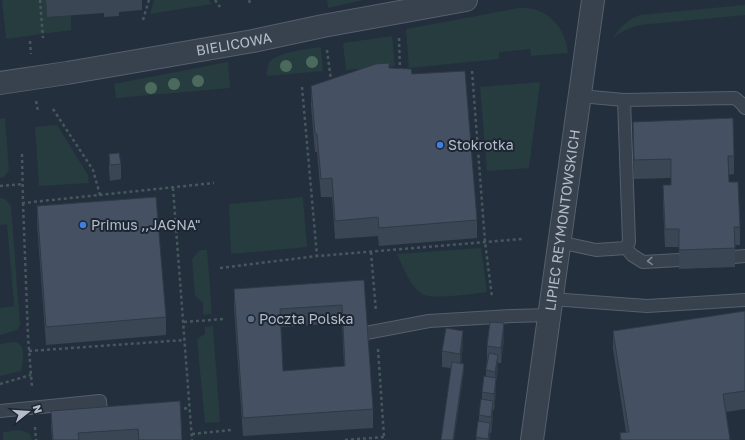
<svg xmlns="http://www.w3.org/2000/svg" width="745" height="440" viewBox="0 0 745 440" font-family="'Golos Text',sans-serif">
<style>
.green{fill:#263c3f}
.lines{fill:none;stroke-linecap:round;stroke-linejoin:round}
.service-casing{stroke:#565f6c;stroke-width:14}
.minor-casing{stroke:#565f6c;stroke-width:24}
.path{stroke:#44595c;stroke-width:2.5;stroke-dasharray:3 3;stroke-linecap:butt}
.service{stroke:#38414e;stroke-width:12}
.minor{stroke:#38414e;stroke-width:22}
.tree{fill:#4b6a5d}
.wall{fill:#3b4654;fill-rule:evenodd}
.shaded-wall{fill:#303945}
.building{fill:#455162;stroke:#303945;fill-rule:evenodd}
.oneway{stroke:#7c8592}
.shop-dot{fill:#3f7fe0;stroke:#1d2633;stroke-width:1.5}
.service-dot{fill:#5c6f8a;stroke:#1d2633;stroke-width:1.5}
.labels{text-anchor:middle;stroke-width:4;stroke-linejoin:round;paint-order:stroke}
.street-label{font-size:14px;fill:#b4bcc9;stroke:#1d2633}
.poi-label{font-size:14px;fill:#b4bcc9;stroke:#1d2633;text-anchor:start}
</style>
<rect width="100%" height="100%" fill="#242f3e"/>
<path class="green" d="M2 0H46L47 17 71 15V30L6 39Z
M154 0H209L212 4 150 14Z
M327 0H363L328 8Z
M745 5V15L640 25C629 28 621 31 612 39 620 28 627 19 640 15Z
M519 8C546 6 566 27 568 53L531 56 530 49 499 52V59L409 68 406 29Z
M392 36 395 66 346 70 343 43Z
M321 47 323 71 267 76C267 72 267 66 269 63 275 52 309 49 321 47Z
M228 62 230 88 116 98 114 84Z
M540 82 529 168 487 171 480 87Z
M5 118 9 170 4 177 0 178V119Z
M57 125 88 175 89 183 39 186 35 127Z
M303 197 307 247 231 254 229 204Z
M0 198 5 199 11 206 20 325 17 330 0 335V308L14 306 7 224 0 225Z
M481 248 487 292C474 294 434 299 424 295 412 290 402 265 397 254Z
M200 250H207L212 314 203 315V303L195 295 192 259Z
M213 326 220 422 205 423 197 339 205 334V327Z
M13 342C16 342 20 343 22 347 24 353 23 365 21 371L0 376V344Z
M19 430 29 433 32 440H3V432Z"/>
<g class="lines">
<g class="service-casing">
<path id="service" d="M580 96 624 100 735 98 742 104 745 108
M559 242 596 250 626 248 629 242 624 100
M626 248 632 255 643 262 679 260
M734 257 745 256
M551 299 647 306 745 300
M366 333 429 321 512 316 549 315
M0 411 100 401 102 423"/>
</g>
<g class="minor-casing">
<g id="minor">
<path id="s1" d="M0 83 67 73 253 41 323 26 466 0"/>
<path id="s2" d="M532 440 593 0"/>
</g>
</g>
<path class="path" d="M40 0 43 38
M215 0 220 7
M249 0 250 3
M143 20 149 0
M399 38 400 71
M30 41 31 54
M327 50 331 80
M472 71 485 242 492 297
M302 87 317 256 523 239
M36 101 38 111
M53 109 93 170 100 195
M22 154 23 203 214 183
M0 186 23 184
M173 188 192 440
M23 203 28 336 32 388
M371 252 376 312
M220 268 317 256
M184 322 224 319
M378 349 384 437
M29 351 185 340
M0 384 31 375
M178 409 190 408
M35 427 36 440
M192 434 231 430
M345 440 384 437 385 440"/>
<use href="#service" class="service"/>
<use href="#minor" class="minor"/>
</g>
<g class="tree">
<circle cx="312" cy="62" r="6"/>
<circle cx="286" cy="66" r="6"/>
<circle cx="198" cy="81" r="6"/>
<circle cx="174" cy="84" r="6"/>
<circle cx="151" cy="88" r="6"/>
</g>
<path class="wall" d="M46 0H142V10L119 12V16L104 17V13L47 17Z
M389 68 412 74 477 220V238L379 246 378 236 335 239 332 197H321L317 152H315L311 105V86Z
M633 122 734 156V174L728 175 729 182 740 227V245H735V267L679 269V247H665L663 204V185H671V178L634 179 633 141Z
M109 154 121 164V179L110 181 109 170Z
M37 206 166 317V335L46 345 37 224Z
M364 280 373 409V428L243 436 234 308V289ZM342 323 344 366 283 371 281 327Z
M745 311V409L726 412 730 440H620V433L626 432 613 349V331Z
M504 339 501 363H498V370L496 382V393L494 410H493V417L491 433H490V440H476L479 421V415L482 400V392L486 376V370L487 359V346Z
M463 346 461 363 464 370 454 440H441L451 368 442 367V351Z
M180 401 182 440H52L51 427V411Z"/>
<path class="shaded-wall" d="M504 323V339L501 363V348Z
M463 331V346L460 369V354Z
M498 355V370L496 382V393L494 410V394L495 384V372Z
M464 364V370L454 440H453Z
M493 401V417L491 433V417Z
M490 423V440H488Z"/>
<path class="building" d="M389 63V68L411 69 412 74 465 71 477 220 379 228 378 217 335 221 332 178 321 179 317 134 315 133 311 86 376 64Z
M733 118 734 156H728L729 182H738L740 227H734L735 248 679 250V229H665L663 185H671V159L634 160 633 122Z
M119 153 121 164 110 165 109 154Z
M156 197 166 317 46 327 37 206Z
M364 280 373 409 243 418 234 289ZM342 305 345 366 283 371 280 309Z
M745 311V391L723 394 730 440H621L620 433 629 432 613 331Z
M490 322 504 323 501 348 487 346Z
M446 328 463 331 460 354 442 351Z
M489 353 498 355 495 372 486 370Z
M452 362 464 364 453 440H441Z
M484 376 496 378 494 394 482 392Z
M481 399 493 401 491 417 479 415Z
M180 401 182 440H139L138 429 78 433 79 440H53L51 411Z
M478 421 490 423 488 439 476 437Z"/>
<defs><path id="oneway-chevron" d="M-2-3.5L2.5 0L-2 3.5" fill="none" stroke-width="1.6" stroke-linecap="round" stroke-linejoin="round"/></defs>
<use class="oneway" href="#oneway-chevron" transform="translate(650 261) rotate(178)"/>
<g class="shop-dot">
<circle cx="440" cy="145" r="4"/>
<circle cx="83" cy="225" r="4"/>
</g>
<circle class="service-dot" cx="251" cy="319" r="4"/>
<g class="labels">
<g class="street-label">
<text dy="5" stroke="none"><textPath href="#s1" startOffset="237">BIELICOWA</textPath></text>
<text dy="5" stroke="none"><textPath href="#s2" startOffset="222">LIPIEC REYMONTOWSKICH</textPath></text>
</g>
<g class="poi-label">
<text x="448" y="150">Stokrotka</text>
<text x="91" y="230">Primus ,,JAGNA"</text>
<text x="259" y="324">Poczta Polska</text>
</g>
</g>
<g transform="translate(28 412) rotate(73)" stroke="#1d2633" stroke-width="3" paint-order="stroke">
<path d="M0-3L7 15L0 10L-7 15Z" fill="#b4bcc9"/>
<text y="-6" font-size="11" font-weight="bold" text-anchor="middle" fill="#b4bcc9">N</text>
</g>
</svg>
